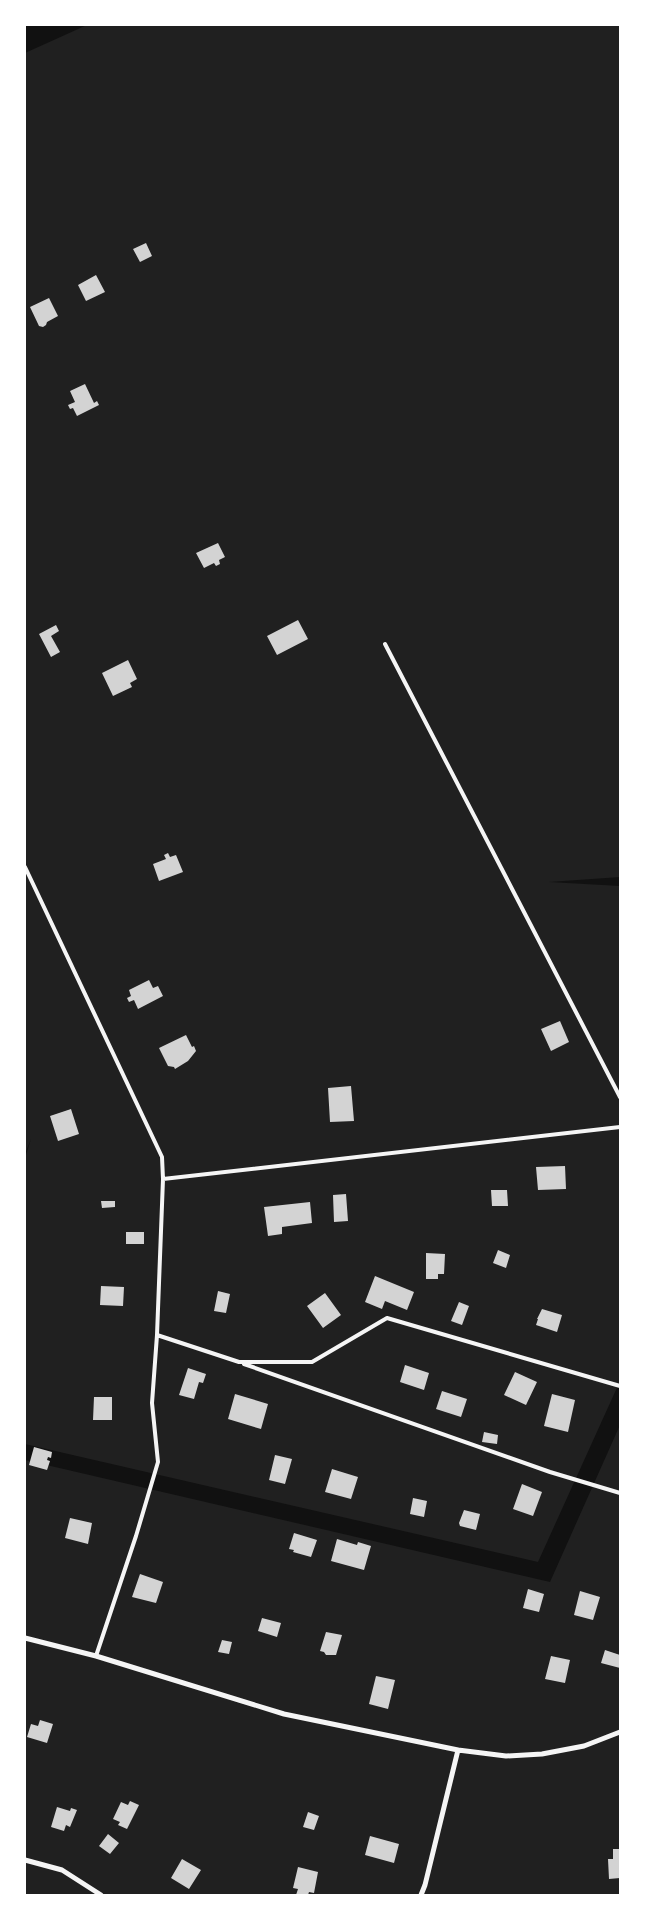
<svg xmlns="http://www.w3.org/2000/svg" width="645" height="1920" viewBox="0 0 645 1920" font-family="Montserrat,sans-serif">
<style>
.green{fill:#202020}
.building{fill:#d3d3d3}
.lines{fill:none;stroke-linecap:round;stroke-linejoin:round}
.service{stroke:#f5f5f5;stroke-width:4}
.minor{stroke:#f5f5f5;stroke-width:5}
</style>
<rect width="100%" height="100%" fill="#111"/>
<path class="green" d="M87 25H620V877L549 882 620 886V1381L538 1562 25 1444V1158L31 1139 25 1154V53Z
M620 1425V1895H25V1460L550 1582Z"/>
<path class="building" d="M146 243 152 256 140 262 133 249Z
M96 275 105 292 86 301 78 285Z
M49 298 58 316 47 322 46 325 43 327 39 326 30 307Z
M85 384 94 403 97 401 99 405 77 416 73 408 70 409 68 405 75 402 70 391Z
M218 543 225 557 219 560 220 564 216 566 214 563 204 568 196 553Z
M298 620 308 639 277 655 267 636Z
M56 625 59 631 51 636 60 652 51 657 39 634Z
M128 660 137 679 130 683 132 687 113 696 102 673Z
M168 853 170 857 176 855 183 872 159 881 153 864 166 859 164 855Z
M149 980 153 988 158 986 163 996 138 1009 134 1000 129 1002 127 998 131 996 129 990Z
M560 1021 569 1042 551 1051 541 1029Z
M186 1035 192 1047 194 1046 196 1051 188 1061 175 1069 174 1067 168 1066 159 1048Z
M351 1086 354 1121 330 1122 328 1088Z
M71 1109 79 1134 58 1141 50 1116Z
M565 1166 566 1189 538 1190 536 1167Z
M491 1190H507L508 1206H492Z
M346 1194 348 1221 334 1222 333 1195Z
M101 1201H115V1207L102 1208Z
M310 1202 312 1223 282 1227V1234L268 1236 264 1207Z
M126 1232H144V1244H126Z
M498 1250 510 1255 506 1268 493 1263Z
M426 1253 445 1254 444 1274H438V1279H426Z
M375 1276 414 1292 407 1310 385 1301 382 1309 365 1302Z
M101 1286 124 1287 123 1306 100 1305Z
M218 1291 230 1294 226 1313 214 1311Z
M325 1293 341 1315 323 1328 307 1306Z
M459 1302 469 1306 462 1325 451 1321Z
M542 1309 562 1315 557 1332 536 1325 538 1319H537Z
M405 1365 429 1373 424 1390 400 1382Z
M188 1368 206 1374 203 1383 199 1382 194 1399 179 1395Z
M515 1372 537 1382 526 1405 504 1395Z
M442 1391 467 1399 461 1417 436 1409Z
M235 1394 268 1404 261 1429 228 1419Z
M552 1394 575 1400 568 1432 544 1426Z
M94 1397H112V1420H93Z
M484 1432 498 1435 497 1444 482 1442Z
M34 1447 52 1452 51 1458 48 1457 47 1460 50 1461 47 1470 29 1465Z
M275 1455 292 1459 285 1484 269 1480Z
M332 1469 358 1477 351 1499 325 1492Z
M522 1484 542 1492 533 1516 513 1509Z
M413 1498 427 1501 424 1517 410 1514Z
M464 1510 480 1514 476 1530 460 1526 459 1523Z
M70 1518 92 1523 88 1544 65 1538Z
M294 1533 317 1540 311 1557 293 1552 294 1550 289 1549Z
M337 1539 357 1545 358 1542 371 1546 364 1570 331 1561Z
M140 1574 163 1582 156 1603 132 1597Z
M528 1589 544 1594 539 1612 523 1608Z
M580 1591 600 1597 593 1620 574 1615Z
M262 1618 281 1623 277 1637 258 1631Z
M326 1632 342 1635 336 1655H326L324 1652 320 1651Z
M222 1640 232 1642 229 1654 218 1652Z
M605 1650 620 1655V1668L601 1663Z
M551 1656 570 1660 565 1683 545 1679Z
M376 1676 395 1680 388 1709 369 1704Z
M40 1720 53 1724 47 1743 27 1737 31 1724 38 1726Z
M130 1801 139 1805 127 1829 118 1825 120 1822 113 1819 121 1802 128 1805Z
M57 1807 70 1811 71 1808 77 1810 70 1827 66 1825 64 1831 51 1827Z
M308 1812 319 1816 314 1830 303 1827Z
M108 1834 119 1843 110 1854 99 1846Z
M370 1836 399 1844 394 1863 365 1855Z
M613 1849H620V1878L609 1879 608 1859H613Z
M182 1859 201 1870 189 1889 171 1878Z
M298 1867 318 1872 314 1893 309 1892 308 1895H296L298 1889 293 1888Z"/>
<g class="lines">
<path class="service" d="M385 644 620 1097
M25 867 162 1157 163 1179
M157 1335 163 1179 620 1127
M244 1364 550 1472 620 1493
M96 1656 136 1536 158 1462 152 1403 157 1335 239 1362H312L387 1318 620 1386"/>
<path class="minor" d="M25 1638 96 1656 284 1714 458 1750 506 1756 542 1754 584 1746 620 1732
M25 1860 62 1870 101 1895
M421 1895 425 1885 458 1750"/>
</g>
<rect width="645" height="1920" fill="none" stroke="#ffffff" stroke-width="52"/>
</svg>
